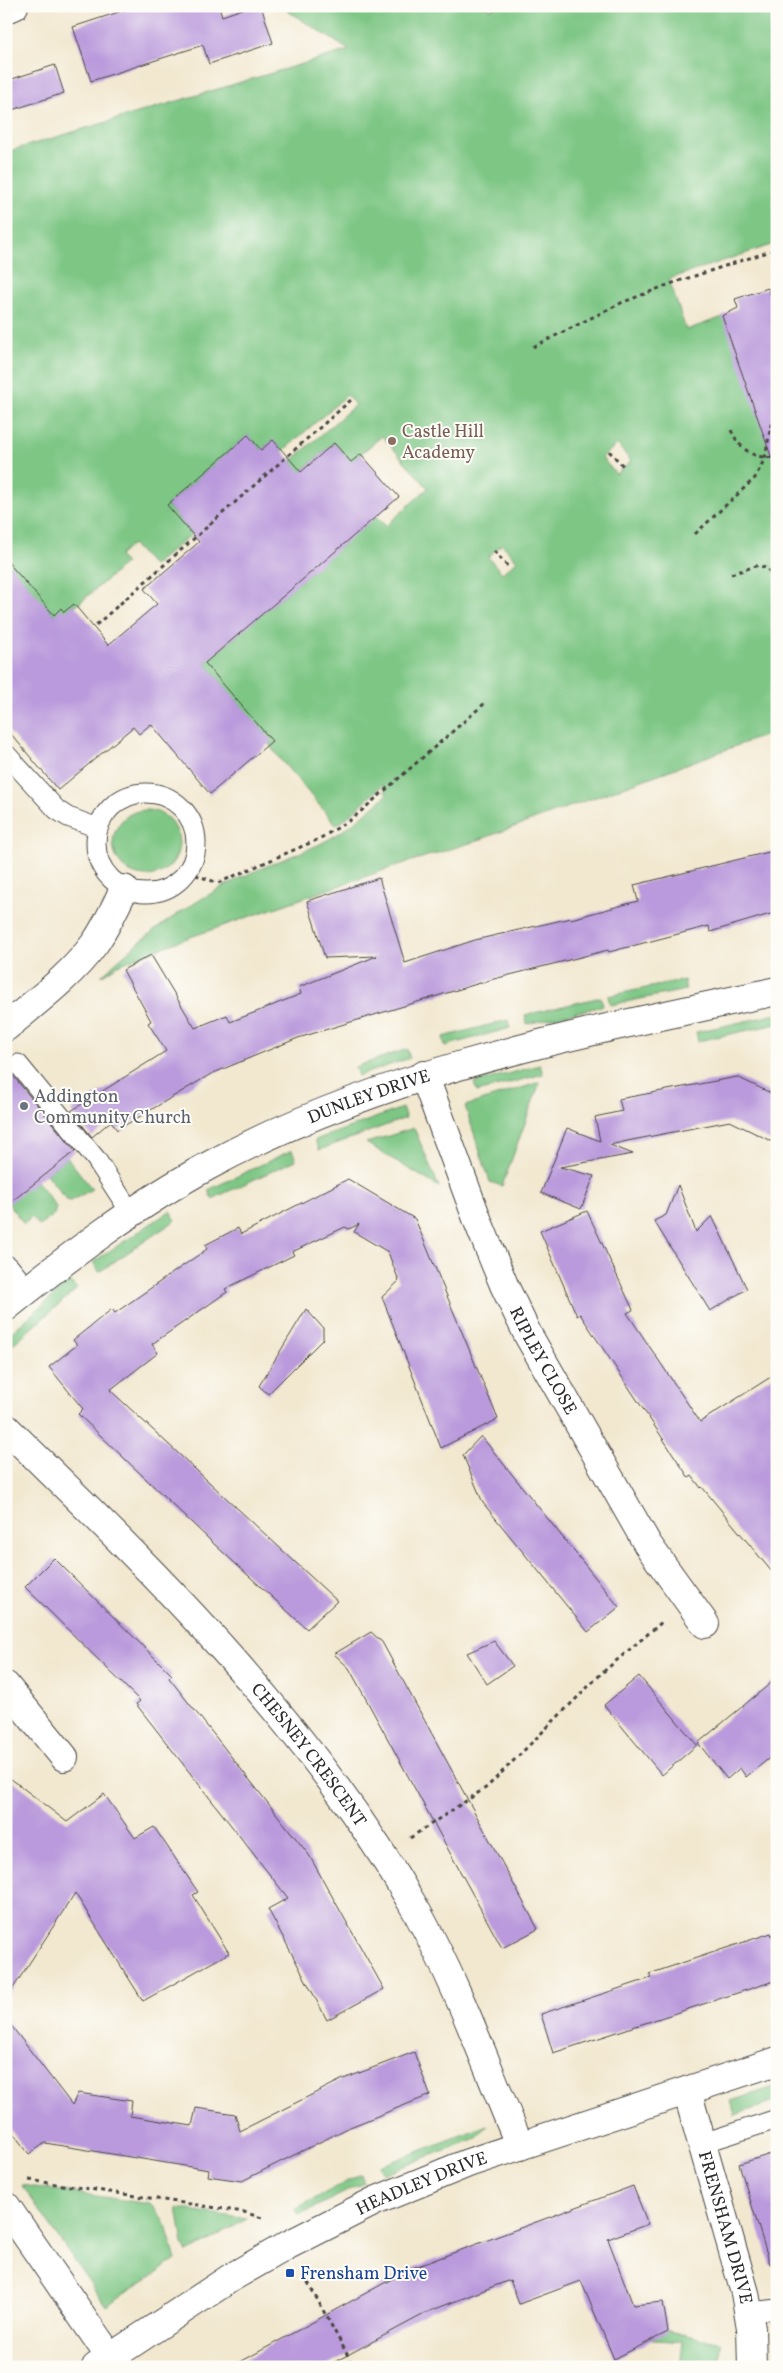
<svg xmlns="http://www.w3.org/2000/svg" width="783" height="2373" viewBox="0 0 783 2373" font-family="Vollkorn,serif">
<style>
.green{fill:#7dc684;stroke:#547858;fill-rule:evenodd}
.building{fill:#ba9adc}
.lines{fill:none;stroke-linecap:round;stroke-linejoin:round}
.service-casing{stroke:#494744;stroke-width:21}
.minor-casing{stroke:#494744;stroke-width:30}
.tertiary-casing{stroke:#494744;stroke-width:30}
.path{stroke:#494744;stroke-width:3;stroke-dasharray:4 4;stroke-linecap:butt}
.service{stroke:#fff;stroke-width:19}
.minor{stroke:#fff;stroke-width:28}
.tertiary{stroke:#fff;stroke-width:28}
.education-dot{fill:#8d6e63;stroke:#fdfcf7;stroke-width:2}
.worship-dot{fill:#6b7280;stroke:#fdfcf7;stroke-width:2}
.transit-dot{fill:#1a4fb4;stroke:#fdfcf7;stroke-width:2}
.labels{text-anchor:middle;stroke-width:4;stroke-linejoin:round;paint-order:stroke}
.education-label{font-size:18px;fill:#785e54;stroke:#fdfcf7;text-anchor:start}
.worship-label{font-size:18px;fill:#5b616d;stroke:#fdfcf7;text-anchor:start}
.street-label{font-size:18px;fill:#2b2b2b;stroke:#fdfcf7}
.transit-label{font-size:18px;fill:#164399;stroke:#fdfcf7;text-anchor:start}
</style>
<rect width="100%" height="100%" fill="#fdfcf7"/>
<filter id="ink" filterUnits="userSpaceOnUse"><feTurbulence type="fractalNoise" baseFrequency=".02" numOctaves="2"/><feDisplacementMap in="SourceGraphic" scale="10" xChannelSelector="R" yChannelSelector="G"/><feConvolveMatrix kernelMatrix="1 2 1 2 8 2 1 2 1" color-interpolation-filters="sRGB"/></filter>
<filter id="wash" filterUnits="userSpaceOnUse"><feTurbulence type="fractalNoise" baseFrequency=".0096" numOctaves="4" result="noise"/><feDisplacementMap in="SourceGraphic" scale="20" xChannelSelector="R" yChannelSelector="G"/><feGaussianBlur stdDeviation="1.12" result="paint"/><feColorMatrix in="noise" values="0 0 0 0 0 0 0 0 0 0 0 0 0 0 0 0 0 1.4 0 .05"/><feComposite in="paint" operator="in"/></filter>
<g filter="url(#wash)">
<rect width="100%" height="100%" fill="#f2e8d0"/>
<path class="green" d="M280 6H488L490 9 497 6H777V243L669 279 686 330 723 317 777 420V731L470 843 402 864 179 941 118 965 101 976C141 937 189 903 240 878 266 865 294 856 320 844 346 831 366 813 387 795L383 785 343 821 336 825 275 753 269 744 271 741 205 663 376 516 386 526 428 488 382 436 351 462 334 443 258 509 248 499 355 405 347 395 283 451 273 440 261 450 248 435 167 505 192 534 153 566 132 544 119 556 126 563 76 606 74 604 64 612 61 609 54 615 6 561V152L349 50ZM617 444 631 461 616 474 602 458ZM502 544 517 561 502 573 488 557Z
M113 843a33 33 0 1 1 66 0a33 33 0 1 1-66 0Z
M684 980 686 990 610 1005 608 996Z
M601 997 603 1006 527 1024 525 1015Z
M777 1014V1024L698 1041 696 1032Z
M508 1020 510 1028 445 1046 443 1037Z
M407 1049 410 1058 358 1076 355 1067Z
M540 1065 543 1074 477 1092 474 1083Z
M540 1082 502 1186 490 1182 465 1106Z
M402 1108 406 1118 319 1150 315 1140Z
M414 1128 439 1187 366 1143Z
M292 1150 296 1160 212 1199 208 1190Z
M67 1157 92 1189 71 1201 67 1200 46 1174Z
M37 1181 56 1207 54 1215 39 1226 32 1217 24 1224 6 1201Z
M170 1211 176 1220 99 1272 93 1262Z
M70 1281 77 1289 6 1350V1337Z
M777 2086V2101L735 2115 731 2101Z
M488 2125 476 2138 383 2174 380 2166Z
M361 2174 364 2183 299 2215 295 2209Z
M22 2185 150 2204 164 2219 176 2260 106 2306Z
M177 2208 247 2219 187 2253 183 2244Z
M644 2325 721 2343 720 2367H680L683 2342 643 2339Z"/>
<g id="blocks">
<path class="building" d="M137 6H219L222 16 251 6H261L273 43 209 64 203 45 91 81 73 27Z
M55 65 64 93 6 112V81Z
M768 288 771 297 777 295V458L772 459 722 316 738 308 735 299Z
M248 435 261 450 273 440 301 472 334 443 351 462 361 454 399 497 205 663 272 741 210 794 151 724 139 734 133 727 58 790 6 728V560L54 615 61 608 64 612 74 604 108 645 157 604 144 589 199 542 167 505Z
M777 850V912L710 932 709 926 609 952 608 950 490 980 298 1038 211 1074 117 1130 111 1121 92 1137 71 1111 166 1051 148 1023 151 1021 123 970 151 955 195 1028 227 1015 230 1022 256 1012 301 994 299 987 377 956 325 958 307 901 379 878 405 963 475 940 571 918V919L638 901 634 885Z
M6 1062 9 1071 75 1151 6 1206Z
M737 1077 777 1096V1144L730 1121 627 1141 610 1145 633 1154 560 1167 594 1176 581 1209 541 1193 567 1128 600 1141 595 1117 622 1111 619 1099Z
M348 1179 415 1219 498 1419 441 1448 382 1297 399 1281 388 1252 354 1232 359 1224 349 1229 345 1227 292 1252 294 1255 225 1289 227 1292 152 1344 158 1353 110 1390 337 1601 307 1629 214 1544 78 1414 83 1409 49 1367 77 1345 73 1340 112 1309 115 1313 207 1249 205 1245 238 1228 241 1234Z
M678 1185 696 1232 712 1216 747 1289 710 1311 654 1221 666 1215Z
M587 1211 633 1310 627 1313 700 1422 777 1373V1578L702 1487 701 1488 692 1476 689 1478 580 1314 577 1316 540 1231Z
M306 1309 323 1328V1339L268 1394 259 1386Z
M481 1436 619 1607 588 1632 483 1503 463 1455Z
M54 1558 172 1675 169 1678 309 1855 384 1989 327 2020 268 1909 288 1898 136 1704 140 1701 25 1587Z
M371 1632 382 1642 538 1929 502 1948 349 1668 334 1654Z
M494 1641 513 1666 487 1684 467 1653Z
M639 1676 697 1745 662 1775 604 1705Z
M777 1678V1752L746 1777 740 1768 727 1779 698 1743Z
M6 1775 67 1822 104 1794 135 1838 154 1827 198 1892 193 1895 229 1953 143 2001 75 1893 6 1999Z
M771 1933 777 1950V1980L553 2053 541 2014 651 1978 649 1974Z
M6 2019 72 2105 78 2093 132 2101 130 2116 192 2126 196 2108 235 2114 240 2131 341 2080 414 2052 430 2095 350 2127 242 2181 208 2176 209 2170 45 2143 29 2154 6 2124Z
M777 2152V2263L770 2264 739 2164Z
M633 2186 648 2224 608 2239 633 2305 663 2302 668 2332 614 2359 581 2281 519 2304 510 2280 430 2311 325 2367H231L410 2269Z"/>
</g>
</g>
<g filter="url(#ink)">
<use href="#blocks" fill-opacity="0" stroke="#494744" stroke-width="1"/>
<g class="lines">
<g class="service-casing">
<path id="service" d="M6 754 57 810 68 817 98 828
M96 843a50 50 0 1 1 100 0a50 50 0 1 1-100 0Z
M18 1064 96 1159 131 1213
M703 2143 777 2119
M749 2312 777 2309"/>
</g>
<g class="minor-casing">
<g id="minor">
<path d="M6 9 14 6"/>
<path d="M6 1027C37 1001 71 976 95 943 107 926 115 907 124 889"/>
<path id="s1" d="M424 1075 479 1224 504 1285 528 1335 648 1545 705 1624"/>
<path d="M6 1270 24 1292"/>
<path id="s2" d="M6 1307C70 1256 136 1205 208 1166 384 1070 583 1033 777 991"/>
<path id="s3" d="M6 1428C158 1576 312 1726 417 1912 459 1987 487 2068 520 2146"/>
<path d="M6 1686 64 1757"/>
<path id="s4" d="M687 2091 745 2293 751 2328 752 2367"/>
<path d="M6 2206 110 2357"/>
</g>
</g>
<g class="tertiary-casing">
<g id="tertiary">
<path id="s5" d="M96 2367 232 2277 288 2245 375 2201 468 2163 777 2061"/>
</g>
</g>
<path class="path" d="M533 347 621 303 670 284 777 249
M731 430C740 450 755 460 777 457
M609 451 624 467
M695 534 755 478 765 458 771 425 777 424
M494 551 509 568
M731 574 759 565 768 569 777 582
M96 625 351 400
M188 872 218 883 319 839 352 819 484 704
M410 1838 487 1787 603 1672 662 1622
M29 2180 244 2212 265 2219
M304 2275 354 2367"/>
<use href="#service" class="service"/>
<use href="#minor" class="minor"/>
<use href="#tertiary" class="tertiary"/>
</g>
</g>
<circle class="education-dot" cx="392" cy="441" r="5"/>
<circle class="worship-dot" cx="24" cy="1106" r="5"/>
<rect class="transit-dot" x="285" y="2268" width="10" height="10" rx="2.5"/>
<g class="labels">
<g class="education-label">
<text x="402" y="437">Castle Hill<tspan x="402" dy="21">Academy</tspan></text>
</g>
<g class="worship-label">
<text x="34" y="1102">Addington<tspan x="34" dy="21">Community Church</tspan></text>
</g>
<g class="street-label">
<text dy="6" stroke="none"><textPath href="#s2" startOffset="422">DUNLEY DRIVE</textPath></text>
<text dy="6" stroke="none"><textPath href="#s1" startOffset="310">RIPLEY CLOSE</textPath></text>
<text dy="6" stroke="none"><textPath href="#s3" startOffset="446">CHESNEY CRESCENT</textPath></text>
<text dy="6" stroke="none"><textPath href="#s5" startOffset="375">HEADLEY DRIVE</textPath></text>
<text dy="6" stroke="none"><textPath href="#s4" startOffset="142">FRENSHAM DRIVE</textPath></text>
</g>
<g class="transit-label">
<text x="300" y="2279">Frensham Drive</text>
</g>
</g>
<rect width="783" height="2373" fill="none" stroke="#fdfcf7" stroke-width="25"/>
</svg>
